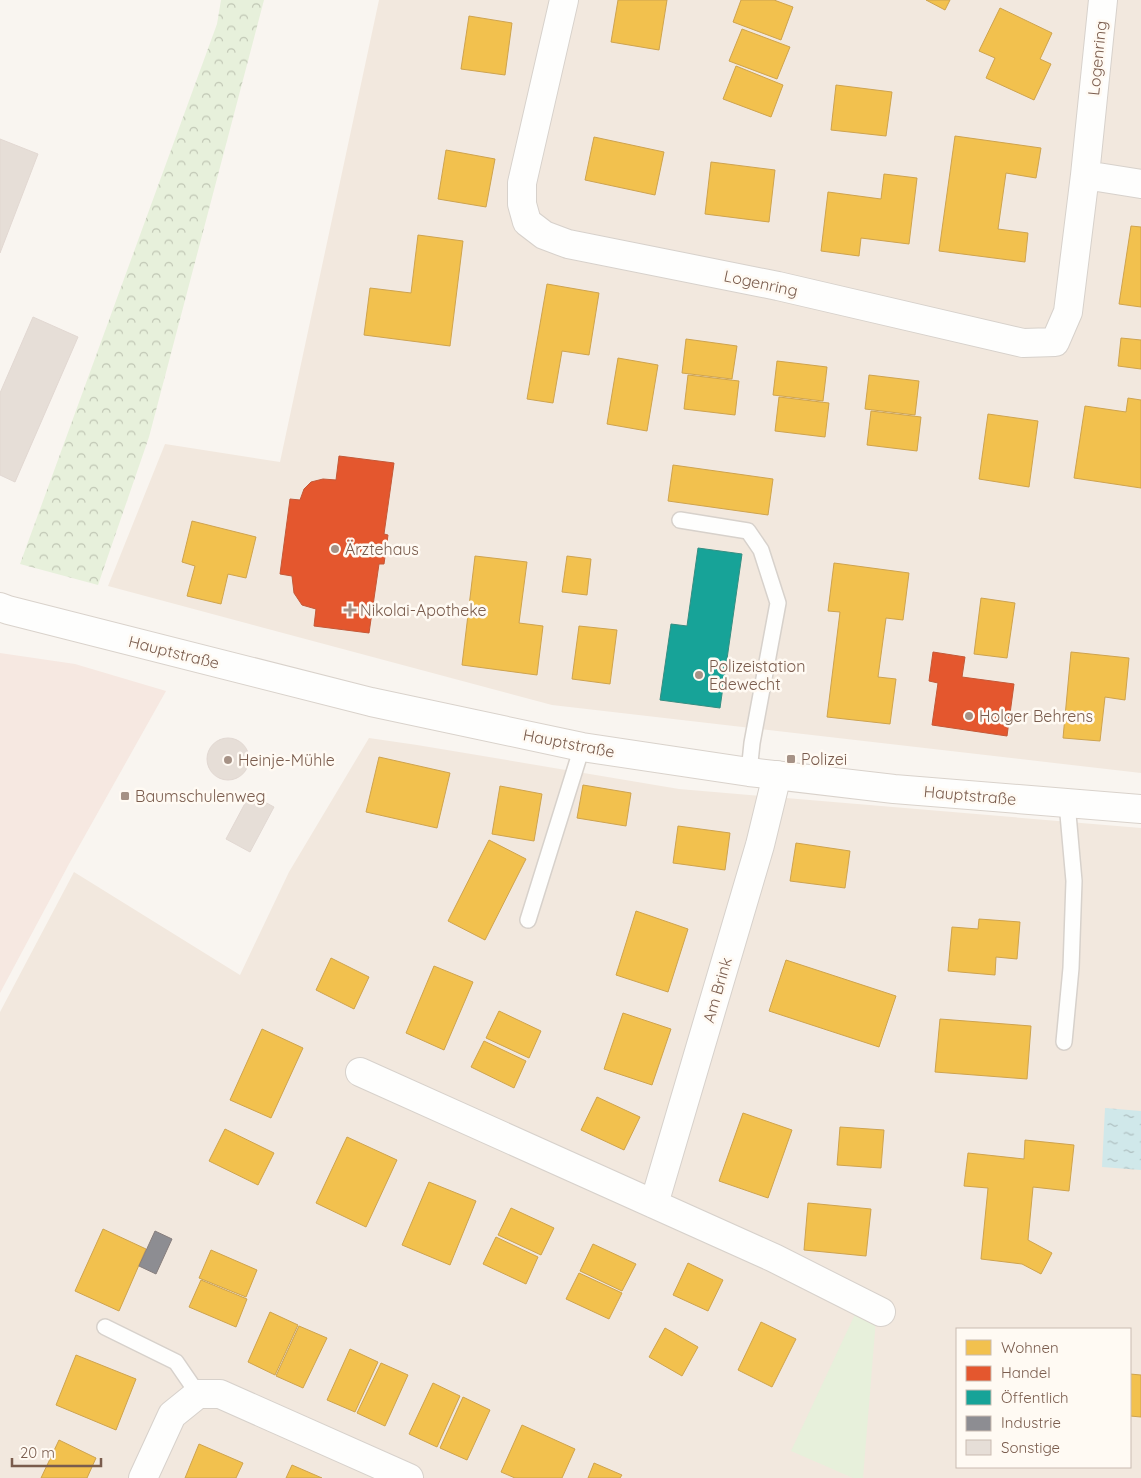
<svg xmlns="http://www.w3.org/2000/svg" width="1141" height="1478" viewBox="0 0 1141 1478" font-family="Quicksand,sans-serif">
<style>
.residential{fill:#f2e8de;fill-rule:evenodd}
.commercial{fill:#f6e8e1}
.forest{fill:url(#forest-crowns)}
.green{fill:#e7f0db}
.water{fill:url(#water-ripples)}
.homes{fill:#f2c14e;stroke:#cea34e}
.shops{fill:#e4572e;stroke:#c45837}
.public{fill:#17a398;stroke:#358e82}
.industry{fill:#8d8d92;stroke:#877e7d}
.building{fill:#e6ded7;stroke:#e2d8d2}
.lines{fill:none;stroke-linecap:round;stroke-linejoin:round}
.service-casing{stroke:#d7d1cb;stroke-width:18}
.minor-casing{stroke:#d7d1cb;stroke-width:30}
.secondary-casing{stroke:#d9d2cb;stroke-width:30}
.service{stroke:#fefefd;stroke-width:15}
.minor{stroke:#fefefd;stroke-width:28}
.secondary{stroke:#fefefd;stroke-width:28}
.poi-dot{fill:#a69286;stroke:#fffaf3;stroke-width:2}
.labels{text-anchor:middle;stroke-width:5;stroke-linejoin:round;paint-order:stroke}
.street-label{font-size:16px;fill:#7a5c4d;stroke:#fffaf3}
.poi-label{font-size:16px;fill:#7a5c4d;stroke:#fffaf3;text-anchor:start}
</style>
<defs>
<pattern id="forest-crowns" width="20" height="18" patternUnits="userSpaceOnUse" patternTransform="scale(1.25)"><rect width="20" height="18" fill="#e7f0db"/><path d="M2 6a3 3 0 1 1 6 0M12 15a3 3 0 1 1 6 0" fill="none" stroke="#c0c6b4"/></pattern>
<pattern id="water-ripples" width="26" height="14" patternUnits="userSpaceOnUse" patternTransform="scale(1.25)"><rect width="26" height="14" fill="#d0e8ea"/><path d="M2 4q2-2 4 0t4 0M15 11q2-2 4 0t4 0" fill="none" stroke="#aebfc0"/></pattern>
</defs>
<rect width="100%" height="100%" fill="#f9f5f0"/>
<path class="residential" d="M379 0H1141V773L552 705 108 586 165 444 280 462Z
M369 738 417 745 679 789 1141 828V1478H0V1012L74 872 240 975 289 872ZM957 1329H1130V1467H957Z"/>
<path class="commercial" d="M0 653 75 664 166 691 69 864 0 993Z"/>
<path class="forest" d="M221 0H264L149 437 98 585 20 564 217 24Z"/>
<path class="green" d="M857 1310 876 1319 863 1478H853L791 1451Z"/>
<path class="water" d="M1105 1108 1141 1111V1170L1102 1167Z"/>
<path class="homes" d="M618 0H667L659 50 611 42Z
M741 0H774L793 7 781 40 733 22Z
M926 0H950L945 10Z
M1000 8 1052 33 1040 59 1051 64 1034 100 986 78 995 58 979 51Z
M469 16 512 23 505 75 461 69Z
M742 29 790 47 777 79 729 61Z
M736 66 783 85 771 117 723 99Z
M836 85 892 92 886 136 831 130Z
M955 136 1041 148 1036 178 1006 173 998 229 1028 233 1025 262 939 251Z
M594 137 664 152 655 195 585 180Z
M446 150 495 159 486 207 438 199Z
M711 162 775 170 769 222 705 214Z
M884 174 917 178 909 244 861 238 859 256 821 251 828 192 881 199Z
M1131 226 1141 227V307L1119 304Z
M418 235 463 241 450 346 364 335 370 288 411 293Z
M547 284 599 293 589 355 562 351 553 403 527 399Z
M1121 338 1141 340V369L1118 366Z
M686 339 737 346 732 379 682 373Z
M618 358 658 365 647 431 607 424Z
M777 361 827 367 823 401 773 395Z
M688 375 739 381 735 415 684 409Z
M869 375 919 381 915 415 865 409Z
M779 397 829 403 825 437 775 431Z
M1128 398 1141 400V488L1074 478 1085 406 1126 412Z
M871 411 921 417 917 451 867 445Z
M988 414 1038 421 1029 487 979 479Z
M673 465 773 479 768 515 668 501Z
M192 521 256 537 246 578 228 574 221 604 187 596 195 566 182 562Z
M475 556 527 562 519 623 543 626 537 675 462 665Z
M567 556 591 559 587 595 562 592Z
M834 563 909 573 903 620 886 618 878 677 896 679 890 724 827 717 840 612 828 611Z
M981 598 1015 603 1007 658 974 654Z
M579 626 617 630 610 684 572 679Z
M1071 652 1129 658 1125 700 1105 697 1100 741 1063 738Z
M379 757 450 773 437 828 366 812Z
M583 785 631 793 626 826 577 818Z
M500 786 542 794 534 841 492 834Z
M678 826 730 833 725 870 673 863Z
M489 840 526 859 485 940 448 921Z
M796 843 850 851 845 888 790 881Z
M636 911 688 929 668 992 616 975Z
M979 919 1020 922 1017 959 996 957 995 975 948 971 952 927 978 929Z
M331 958 369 977 354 1009 316 990Z
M786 960 896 996 879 1047 769 1011Z
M434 966 473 982 444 1050 406 1033Z
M499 1011 541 1031 529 1058 486 1038Z
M623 1013 671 1029 652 1085 604 1069Z
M940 1019 1031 1026 1027 1079 935 1072Z
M262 1029 303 1048 271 1118 230 1100Z
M484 1041 526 1061 514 1088 471 1067Z
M597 1097 640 1117 624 1150 581 1130Z
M743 1113 792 1130 768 1198 719 1181Z
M840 1127 884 1130 881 1168 837 1165Z
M225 1129 274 1153 258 1185 209 1161Z
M347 1137 397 1160 366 1227 316 1203Z
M1025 1140 1074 1145 1069 1191 1033 1187 1028 1240 1052 1253 1041 1274 1022 1264 981 1259 988 1188 964 1186 968 1153 1024 1159Z
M429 1182 476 1201 450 1265 402 1245Z
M808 1203 871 1209 866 1256 804 1250Z
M511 1208 554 1228 541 1255 498 1235Z
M103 1229 146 1249 119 1311 75 1291Z
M496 1237 538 1257 526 1284 483 1264Z
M593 1244 636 1264 622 1291 580 1271Z
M211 1250 257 1270 246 1297 199 1278Z
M688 1263 723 1280 708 1311 673 1295Z
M579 1273 622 1293 609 1319 566 1299Z
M201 1280 247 1299 236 1327 189 1307Z
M270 1312 298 1325 275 1375 248 1362Z
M761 1322 796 1339 772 1387 738 1370Z
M299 1326 327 1338 303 1388 276 1376Z
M665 1328 698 1347 682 1376 649 1357Z
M350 1349 378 1362 355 1412 327 1400Z
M76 1355 136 1379 116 1430 56 1405Z
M381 1363 408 1375 385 1426 357 1413Z
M1130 1374 1141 1375V1417L1130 1416Z
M433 1383 460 1396 437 1447 409 1434Z
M463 1397 490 1410 467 1460 440 1448Z
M522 1425 575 1449 562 1478H515L501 1472Z
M59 1440 96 1458 87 1478H41Z
M199 1444 243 1463 236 1478H185Z
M594 1463 622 1475 620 1478H588Z
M292 1465 322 1478H286Z"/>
<path class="shops" d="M339 456 394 463 384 534 388 535 384 564H379L369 633 314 626 316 609 302 605 294 593 292 576 280 574 290 499 300 500 304 489 311 482 323 479 336 480Z
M933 652 965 657 962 677 1014 684 1007 736 932 725 938 683 929 681Z"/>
<path class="public" d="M698 548 742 554 720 708 660 700 671 624 687 626Z"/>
<path class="industry" d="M155 1231 172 1239 156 1274 139 1266Z"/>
<path class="building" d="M0 139 38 154 0 253Z
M33 317 78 337 15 482 0 475V393Z
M207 759a21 21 0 1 1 42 0a21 21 0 1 1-42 0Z
M250 794 274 807 250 852 226 839Z"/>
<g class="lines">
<g class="service-casing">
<path id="service" d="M680 520 748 531 761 550 778 603 752 743 749 772
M528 920 582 747
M1064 1042 1071 968 1074 881 1067 803
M105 1327 176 1362 198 1394"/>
</g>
<g class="minor-casing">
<path id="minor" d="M564 0 522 183V204L527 222 544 235 568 244 778 286 1023 343 1055 342 1068 312 1085 175 1103 0
M1085 175 1141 184
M360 1072 774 1258 881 1312
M654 1204 760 845 777 775
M143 1478 172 1415 198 1394H220L409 1478"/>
</g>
<g class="secondary-casing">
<path id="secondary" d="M0 607 8 610 371 702 582 747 749 772 894 789 1141 809"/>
</g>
<use href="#service" class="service"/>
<use href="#minor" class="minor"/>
<use href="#secondary" class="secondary"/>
</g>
<g class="poi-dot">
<circle cx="335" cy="549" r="5"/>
<path d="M347.5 602.5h5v5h5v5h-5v5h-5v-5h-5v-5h5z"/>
<circle cx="699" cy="675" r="5"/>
<circle cx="969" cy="716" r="5"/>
<rect x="786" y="754" width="10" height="10" rx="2.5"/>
<circle cx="228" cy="760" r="5"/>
<rect x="120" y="791" width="10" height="10" rx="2.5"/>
</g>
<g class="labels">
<g class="street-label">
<text transform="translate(1097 58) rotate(-84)" y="6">Logenring</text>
<text transform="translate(761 283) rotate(12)" y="6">Logenring</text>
<text transform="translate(174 652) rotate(14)" y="6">Hauptstraße</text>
<text transform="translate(569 743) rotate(11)" y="6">Hauptstraße</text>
<text transform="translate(970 795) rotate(5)" y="6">Hauptstraße</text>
<text transform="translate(717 990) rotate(-74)" y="6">Am Brink</text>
</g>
<g class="poi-label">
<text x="345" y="555">Ärztehaus</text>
<text x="360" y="616">Nikolai-Apotheke</text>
<text x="709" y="672">Polizeistation<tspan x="709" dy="18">Edewecht</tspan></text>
<text x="979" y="722">Holger Behrens</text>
<text x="801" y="765">Polizei</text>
<text x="238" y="766">Heinje-Mühle</text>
<text x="135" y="802">Baumschulenweg</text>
</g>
</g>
<rect x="956" y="1328" width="175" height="140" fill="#fffaf3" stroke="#cabbb1"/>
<rect x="966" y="1340" width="25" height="15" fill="#f2c14e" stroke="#cabbb1"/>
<text x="1001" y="1353" font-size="15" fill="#7a5c4d">Wohnen</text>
<rect x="966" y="1366" width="25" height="15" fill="#e4572e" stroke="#cabbb1"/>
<text x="1001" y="1378" font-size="15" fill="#7a5c4d">Handel</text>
<rect x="966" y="1390" width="25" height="15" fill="#17a398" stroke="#cabbb1"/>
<text x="1001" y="1403" font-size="15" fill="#7a5c4d">Öffentlich</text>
<rect x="966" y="1416" width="25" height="15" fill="#8d8d92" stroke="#cabbb1"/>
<text x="1001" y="1428" font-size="15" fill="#7a5c4d">Industrie</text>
<rect x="966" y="1440" width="25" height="15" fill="#e6ded7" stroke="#cabbb1"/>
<text x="1001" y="1453" font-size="15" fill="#7a5c4d">Sonstige</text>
<path d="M12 1458v8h89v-8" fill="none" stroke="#7a5c4d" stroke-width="2.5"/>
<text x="20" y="1458" font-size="15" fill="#7a5c4d" stroke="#fffaf3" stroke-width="4" paint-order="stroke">20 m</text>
</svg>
